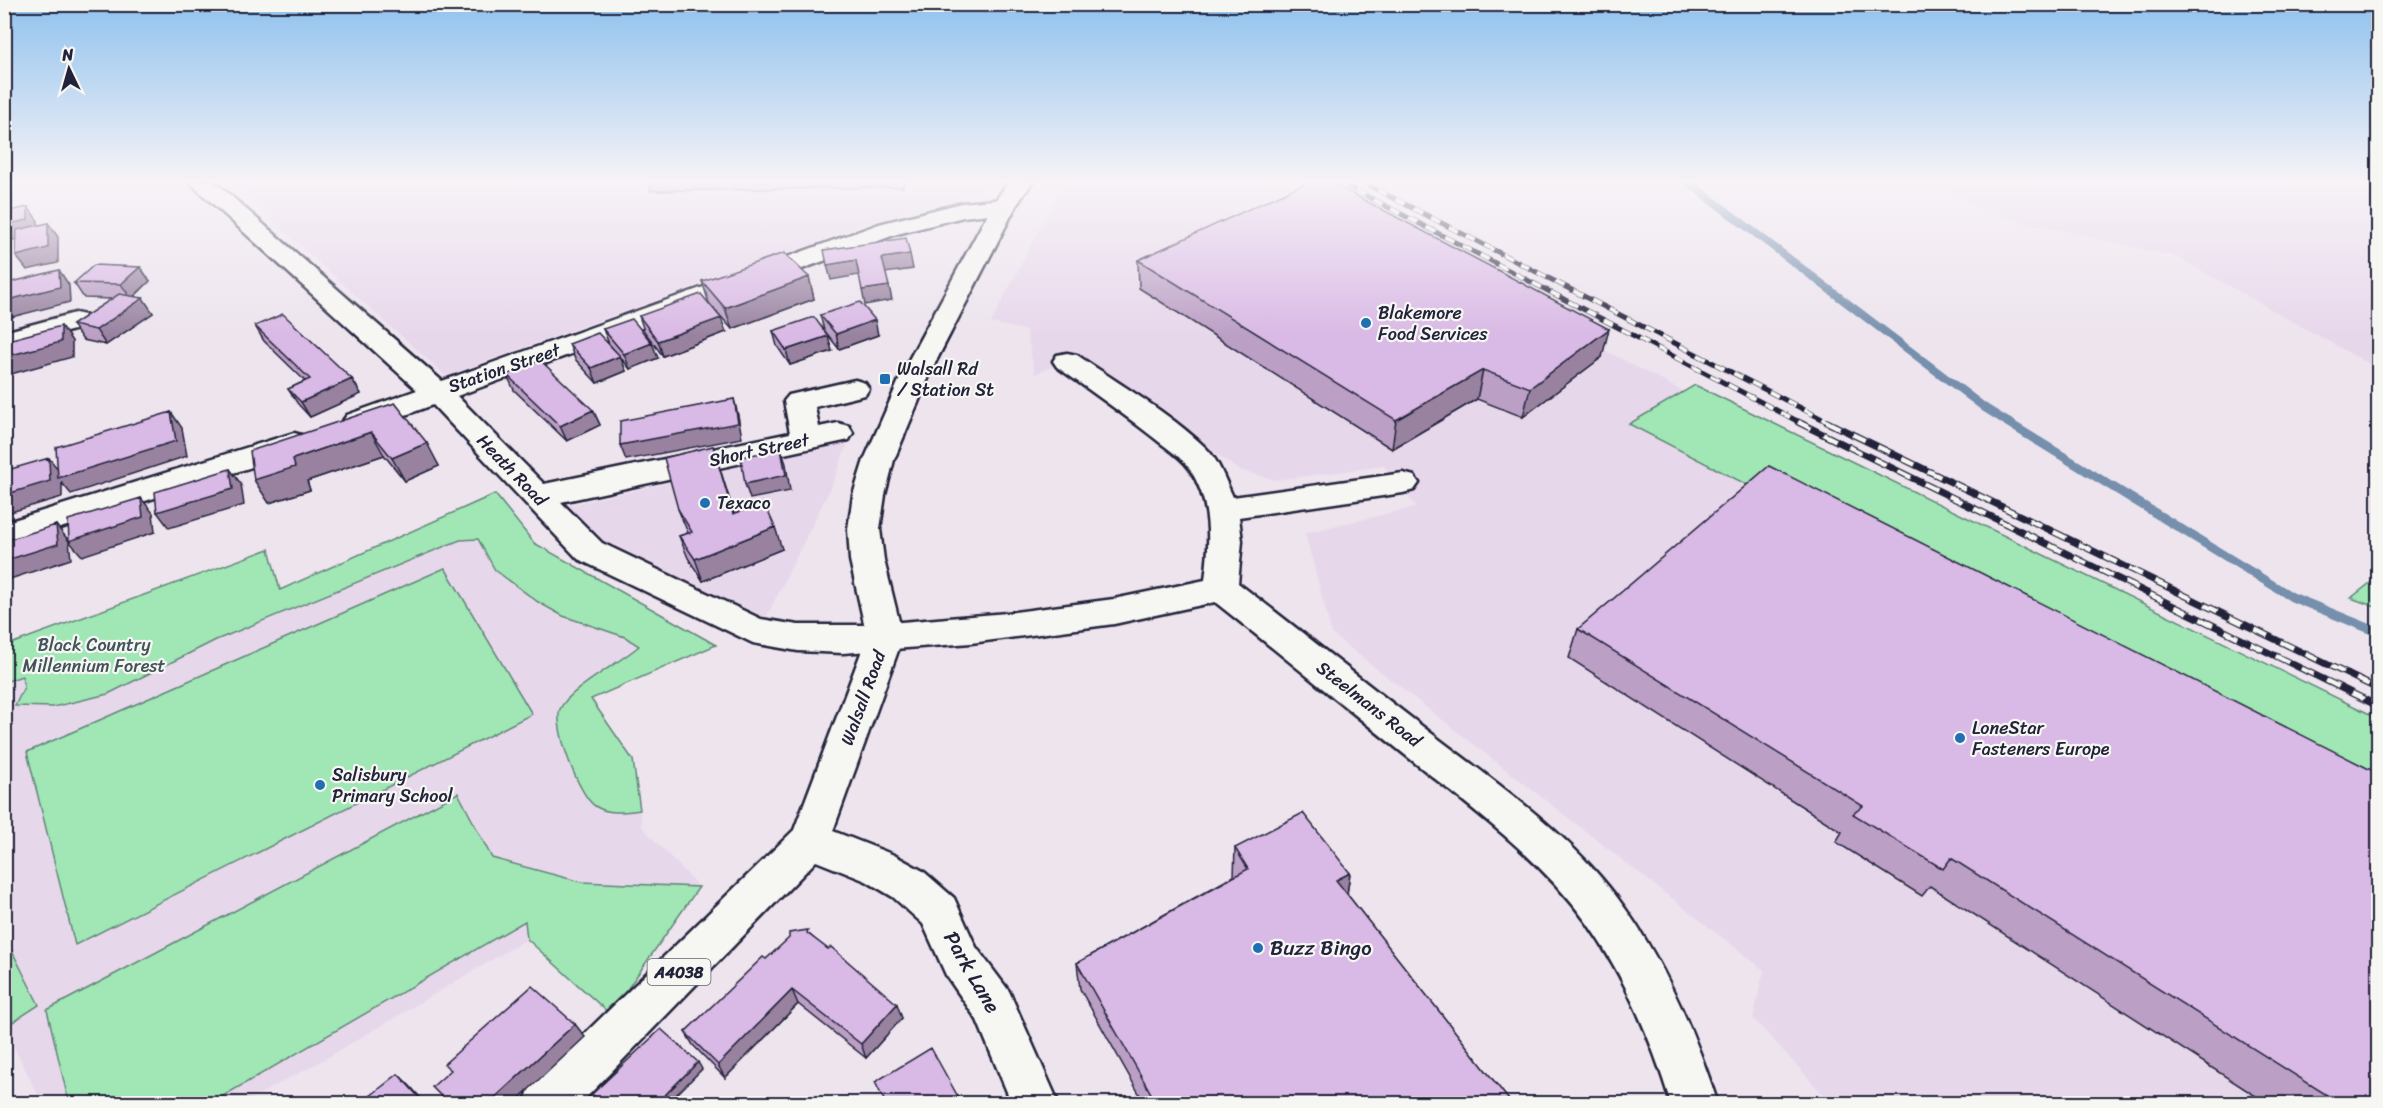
<svg xmlns="http://www.w3.org/2000/svg" width="2383" height="1108" viewBox="0 0 2383 1108" font-family="Sriracha,sans-serif">
<style>
.built{fill:#e7d7eb}
.green{fill:#a0e7b5;stroke:#618478;stroke-width:1.5}
.lines{fill:none;stroke-linecap:round;stroke-linejoin:round}
.stream-far1{stroke:#758fac;stroke-width:8}
.stream{stroke:#758fac;stroke-width:9}
.minor-casing{stroke:#22223b;stroke-width:5}
.major-casing{stroke:#22223b;stroke-width:5}
.minor{fill:#f6f6f2;fill-rule:evenodd}
.major{fill:#f6f6f2;fill-rule:evenodd}
.rail-far1-casing{stroke:#22223b;stroke-width:5}
.rail-casing{stroke:#22223b;stroke-width:7}
.rail-far1{stroke:#f6f6f2;stroke-width:4;stroke-dasharray:10;stroke-linecap:butt}
.rail{stroke:#f6f6f2;stroke-width:4.5;stroke-dasharray:14;stroke-linecap:butt}
.wall{fill:#bb9fc5;stroke:#22223b;stroke-width:1.5}
.shaded-wall{fill:#9882a0;stroke:#22223b;stroke-width:1.5}
.building{fill:#d9b9e5;stroke:#22223b;stroke-width:1.5}
.poi-dot{fill:#1f6fb2;stroke:#f6f6f2;stroke-width:2}
.labels{text-anchor:middle;stroke-width:4.5;stroke-linejoin:round;paint-order:stroke}
.shield{fill:#f6f6f2;stroke:#626272;stroke-width:1.5}
.shield-label{font-size:16px;font-weight:bold;fill:#22223b}
.poi-label{font-size:18px;fill:#22223b;stroke:#f6f6f2;text-anchor:start}
.street-label{font-size:18px;fill:#22223b;stroke:#f6f6f2}
.park-label{font-size:18px;fill:#42535a;stroke:#f6f6f2}
.near-poi-label{font-size:21px;fill:#22223b;stroke:#f6f6f2;text-anchor:start}
.near-street-label{font-size:21px;fill:#22223b;stroke:#f6f6f2}
</style>
<rect width="100%" height="100%" fill="#ede4ee"/>
<filter id="ink" filterUnits="userSpaceOnUse"><feTurbulence type="fractalNoise" baseFrequency=".0167" numOctaves="2"/><feDisplacementMap in="SourceGraphic" scale="12" xChannelSelector="R" yChannelSelector="G"/><feConvolveMatrix kernelMatrix="1 2 1 2 8 2 1 2 1" color-interpolation-filters="sRGB"/></filter>
<g filter="url(#ink)">
<path class="built" d="M228 181H998L976 194 863 225 446 376Z
M1064 181H1284L1684 392 1629 424 2378 810V1103H1831L1753 1018 1764 970 1332 634 1305 533 1416 507 1384 466 1276 480 1239 470 1077 356 1035 374 1026 330 991 323Z
M1933 181H2378V369L2177 257 1984 213Z
M848 442 832 485 767 616 740 617 628 560 560 507Z
M495 494 534 543 716 645 591 699 633 760 642 827 699 887 610 1014 527 939 318 1063 241 1104 42 1103 5 1029V646L269 549 280 590Z"/>
<path class="green" d="M1695 385 2378 718V810L1629 424Z
M495 494 534 543 716 645 591 699 633 760 640 810C625 812 609 815 595 806 579 796 553 727 560 709 569 689 621 662 639 646L625 637 563 616 538 602 495 570 478 539 460 540 216 640 108 694 53 707 15 706 24 687 22 676 5 682V646L269 549 280 590Z
M445 568 532 714 75 945 27 752Z
M2378 579V608L2351 598 2374 580Z
M458 793 492 858 581 882 699 887 610 1014 527 939 525 921 211 1103H69L47 1010Z
M5 937 39 1005 5 1027H4Z"/>
<g class="lines">
<path class="stream-far1" d="M1687 181 1985 408 2009 423"/>
<path class="stream" d="M2007 422 2292 597 2378 632"/>
<g class="minor-casing">
<path id="minor" d="M188 181H214L442 381 879 224 962 203 1004 199 1013 201 1016 206 1013 211 963 217 897 234 457 396 544 484 790 433 784 401 789 395 855 380 865 383 869 389 865 395 815 407 819 427 838 423 849 426 853 433 849 440 561 502 602 543 761 619 798 625H866L1007 613 1114 599 1205 580C1210 542 1212 502 1189 468 1181 457 1168 449 1158 441 1125 415 1091 391 1057 367L1053 361 1057 355 1067 353 1077 355C1118 383 1171 414 1206 448 1219 461 1225 480 1233 497L1403 473 1414 476 1419 483 1414 490 1403 493 1239 517 1242 541 1238 583C1306 635 1372 688 1440 740 1502 787 1568 833 1616 896 1663 958 1694 1030 1718 1104H1671C1651 1039 1626 978 1587 923 1540 858 1475 811 1414 762 1347 709 1282 655 1215 602L1114 624 971 643 843 653 798 651 753 643 578 559 433 405 367 429 357 431 347 429 342 422 347 415 417 390Z
M75 313 85 315 89 321 85 327 4 349V332Z
M294 433 305 436 309 443 305 450 4 546V523Z"/>
</g>
<g class="major-casing">
<path id="major" d="M1009 181H1033L1016 206 932 369 894 460 885 495 880 529 884 560 903 637 833 831 894 855 923 871 954 898 976 947 1009 991 1059 1104H1012L977 1020 946 975 923 924 893 897 866 881 816 861 580 1104H524L530 1087 794 830 867 637 850 560 848 529 853 495 864 460 904 369 992 206Z"/>
</g>
<use href="#minor" class="minor"/>
<use href="#major" class="major"/>
<g class="rail-far1-casing">
<path id="rail-far1" d="M1338 181 1801 423
M1360 181 1830 423"/>
</g>
<g class="rail-casing">
<path id="rail" d="M1798 422 2378 706
M1827 422 2378 689"/>
</g>
<use href="#rail-far1" class="rail-far1"/>
<use href="#rail" class="rail"/>
</g>
<path class="wall" d="M648 181H905L903 187 651 191Z
M1138 260 1602 357 1523 417 1477 399 1392 449 1139 288Z
M140 267 150 281 134 297 153 313 106 345 83 340 72 325 112 299 84 298 74 283Z
M809 277 814 299 732 329 709 303 702 281Z
M820 315 878 335 839 349 824 330Z
M639 316 726 332 663 356 644 331Z
M255 326 352 379 361 394 310 417 298 404 288 389 305 381 264 341Z
M603 329 658 358 630 369 621 358 626 371 597 383 575 359 569 344 614 350 609 344Z
M773 331 832 351 790 365 777 346Z
M507 375 593 410 600 425 567 441 514 390Z
M395 403 439 466 405 481 384 455 307 481 310 490 269 503Z
M720 469 734 514 782 549 703 581 688 558 679 536 688 533 678 509Z
M1578 629 2379 1104H2268L1930 886 1922 896 1836 842 1842 832 1569 658Z
M1235 848 1350 873 1347 894 1512 1104H1145L1080 989 1077 963 1234 876Z
M810 935 902 1018 866 1058 798 1004 725 1078 693 1045 685 1032 766 959Z"/>
<path class="shaded-wall" d="M28 207 38 221V234L4 242V225Z
M48 223 58 237V263L27 270 16 256Z
M910 254 913 269 885 273 882 258Z
M856 260 859 275 831 280 827 265Z
M140 267 150 281 131 299 121 284Z
M59 270 69 285 70 302 8 318 4 314V301Z
M809 277 814 299 732 329 725 308Z
M889 286 892 300 865 305 862 290Z
M143 298 153 313 106 345 96 330Z
M721 318 726 332 663 356 658 341Z
M875 320 878 335 839 349 836 334Z
M61 326 72 341V357L4 376V357Z
M1609 329 1602 357 1523 417 1530 388Z
M828 336 832 351 790 365 786 350Z
M652 343 658 358 630 369 624 354Z
M620 356 626 371 597 383 591 368Z
M1483 370 1477 399 1392 449 1396 420Z
M352 379 361 394 310 417 301 402Z
M734 399 738 415 742 438 626 460 620 445Z
M593 410 600 425 567 441 560 426Z
M171 412 182 428 187 456 71 494 62 483V497L4 514V495L49 458 61 473Z
M371 432 384 455 307 481 310 490 269 503 254 480 293 459Z
M427 443 439 466 405 481 392 458Z
M713 446 720 469 741 537 733 514Z
M781 449 786 464 790 491 750 499 745 484Z
M230 469 241 484 244 505 169 528 157 512Z
M141 498 153 513 155 532 82 556 69 541 71 559 4 581V561L56 525 69 541Z
M775 527 782 549 703 581 695 559Z
M1350 873 1346 901 1336 880Z
M792 990 798 1004 725 1078 718 1065Z
M897 1004 902 1018 866 1058 861 1044Z
M575 1024 585 1037 513 1104H488Z
M698 1062 702 1069 667 1104H656Z
M398 1074 411 1087 426 1104H425Z"/>
<path class="building" d="M1310 181H1328L1609 329 1530 388 1483 370 1396 420 1138 260Z
M28 207V220L4 225V212Z
M48 223V248L16 256 17 230Z
M906 238 910 254 882 258 889 286 862 290 856 260 827 265 824 250Z
M784 253 809 277 725 308 702 281Z
M94 265 140 267 121 284 74 283Z
M59 270 60 287 4 301V284Z
M119 294 143 298 96 330 72 325Z
M701 294 721 318 658 341 639 316Z
M860 302 875 320 836 334 820 315Z
M283 314 352 379 301 402 288 389 310 379 255 326Z
M814 317 828 336 786 350 773 331Z
M632 319 652 343 624 354 603 329Z
M61 326V342L4 357V341Z
M598 333 620 356 591 368 569 344Z
M540 360 593 410 560 426 507 375Z
M734 399 738 423 620 445V421Z
M395 403 427 443 392 458 371 432 293 459 295 467 254 480 250 451Z
M171 412 176 441 58 478 56 447Z
M713 446 733 514 764 503 775 527 695 559 679 536 692 532 678 509 664 458Z
M781 449 786 475 745 484 741 457Z
M49 458 50 481 4 495V471Z
M1769 466 2379 774V1104H2341L1951 858 1943 869 1853 814 1863 806 1578 629Z
M230 469 233 489 157 512 155 492Z
M141 498 143 517 69 541 68 520Z
M56 525 58 544 4 561V541Z
M1303 813 1350 873 1336 880 1512 1104H1157L1077 963 1248 869 1235 848Z
M808 930 807 933 828 949 831 947 897 1004 861 1044 792 990 718 1065 685 1032 763 957 766 959 789 938V933Z
M532 986 575 1024 488 1104H449L432 1087 451 1070 444 1064Z
M661 1029 698 1062 656 1104H602L592 1094Z
M931 1048 962 1104H886L875 1082Z
M398 1074 425 1104H360Z
M582 1100 585 1104H579Z"/>
</g>
<linearGradient id="sky" x2="0" y2="1"><stop stop-color="#90c2ee"/><stop offset="0.54" stop-color="#f7f3f7"/><stop offset="1" stop-color="#f7f3f7" stop-opacity="0"/></linearGradient>
<rect width="2383" height="336" fill="url(#sky)"/>
<g class="poi-dot">
<circle cx="1366" cy="323" r="6"/>
<rect x="879" y="373" width="12" height="12" rx="3"/>
<circle cx="705" cy="503" r="6"/>
<circle cx="1960" cy="738" r="6"/>
<circle cx="320" cy="785" r="6"/>
<circle cx="1258" cy="948" r="6"/>
</g>
<g class="labels">
<rect class="shield" x="647.5" y="959" width="63" height="26" rx="4.5"/>
<g class="shield-label">
<text x="679" y="978">A4038</text>
</g>
<g class="poi-label">
<text x="1378" y="319">Blakemore<tspan x="1378" dy="21">Food Services</tspan></text>
<text x="897" y="375">Walsall Rd<tspan x="897" dy="21">/ Station St</tspan></text>
<text x="717" y="509">Texaco</text>
<text x="1972" y="734">LoneStar<tspan x="1972" dy="21">Fasteners Europe</tspan></text>
<text x="332" y="781">Salisbury<tspan x="332" dy="21">Primary School</tspan></text>
</g>
<g class="street-label">
<text transform="translate(504 368) rotate(-19)" y="6">Station Street</text>
<text transform="translate(759 450) rotate(-12)" y="6">Short Street</text>
<text transform="translate(512 470) rotate(46)" y="6">Heath Road</text>
<text transform="translate(863 698) rotate(-70)" y="6">Walsall Road</text>
<text transform="translate(1369 704) rotate(38)" y="6">Steelmans Road</text>
</g>
<g class="park-label">
<text x="94" y="651">Black Country<tspan x="94" dy="21">Millennium Forest</tspan></text>
</g>
<g class="near-poi-label">
<text x="1270" y="955">Buzz Bingo</text>
</g>
<g class="near-street-label">
<text transform="translate(972 972) rotate(60)" y="7">Park Lane</text>
</g>
</g>
<rect width="2383" height="1108" fill="none" stroke="#f6f6f2" stroke-width="24"/>
<rect x="12" y="12" width="2359" height="1084" fill="none" stroke="#22223b" stroke-width="2" filter="url(#ink)"/>
<g transform="translate(69 69) rotate(355)" stroke="#f6f6f2" stroke-width="4.5" paint-order="stroke">
<path d="M0-4.5L10 22L0 15L-10 22Z" fill="#22223b"/>
<text y="-9" font-size="16" font-weight="bold" text-anchor="middle" fill="#22223b">N</text>
</g>
</svg>
